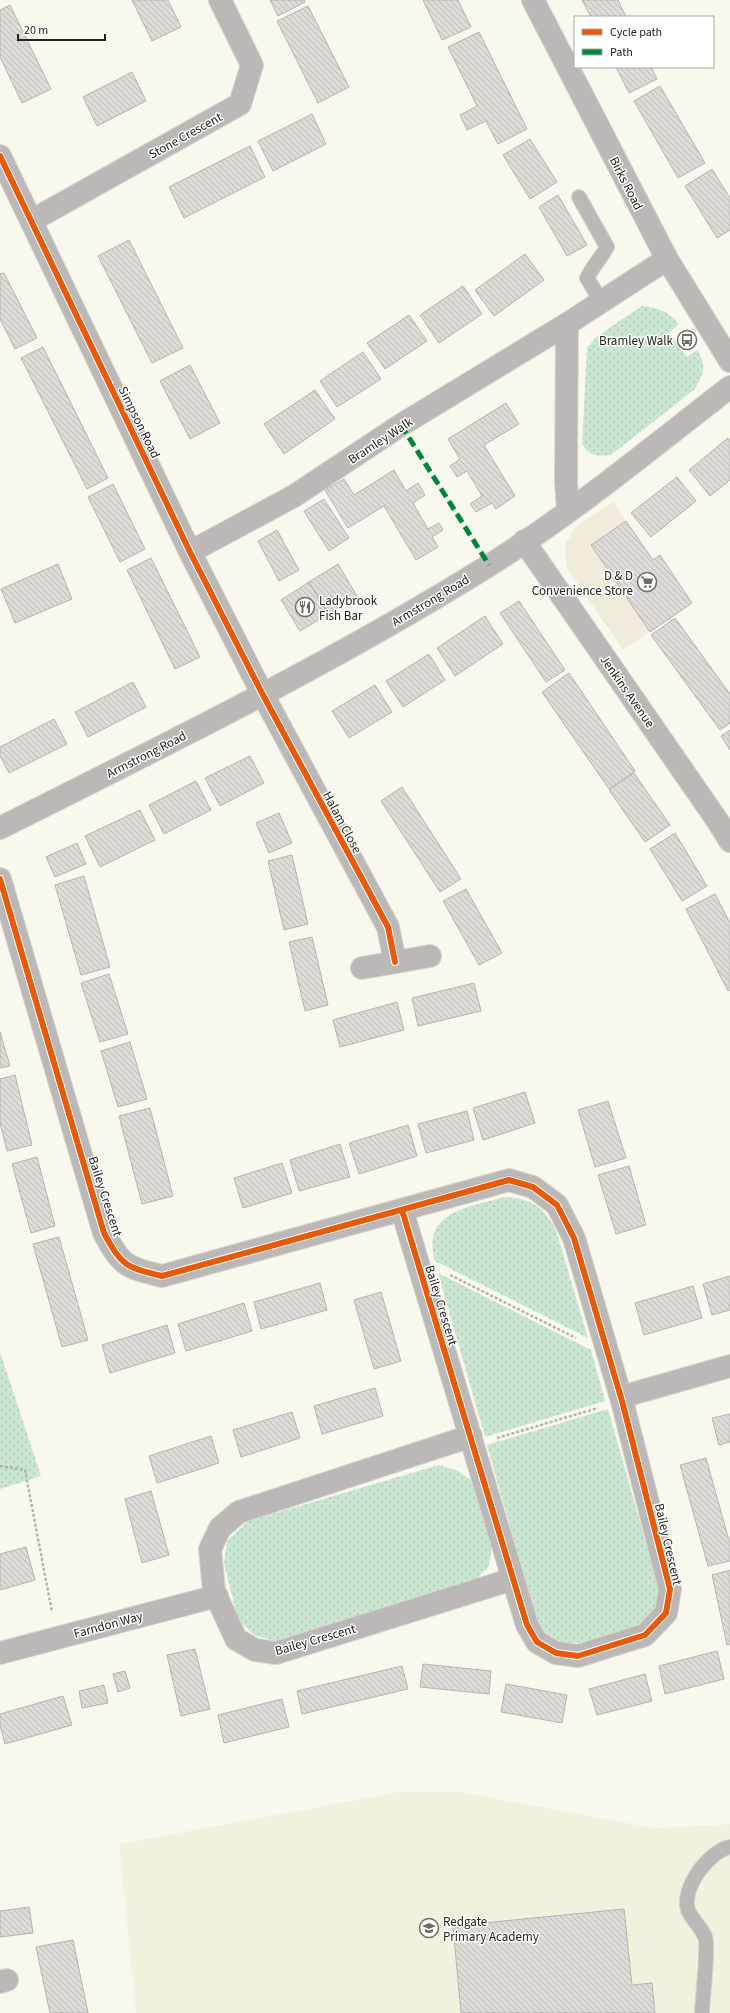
<svg xmlns="http://www.w3.org/2000/svg" width="730" height="2013" viewBox="0 0 730 2013" font-family="'Source Sans 3',sans-serif">
<style>
.commercial{fill:#f1ebdc}
.built{fill:#f3f1de}
.grass{fill:url(#grass-dots)}
.building{fill:url(#building-back-hatch);stroke:#b7b3b0}
.lines{fill:none;stroke-linecap:round;stroke-linejoin:round}
.lane-casing{stroke:#d6d5cd;stroke-width:16}
.street-casing{stroke:#d6d5cd;stroke-width:24}
.path{stroke:#b3b2ad;stroke-width:2.5;stroke-dasharray:3 2;stroke-linecap:butt}
.lane{stroke:#bbb8b7;stroke-width:14}
.street{stroke:#bbb8b7;stroke-width:22}
.quiet{stroke:#00873e;stroke-width:5;stroke-dasharray:10 5;stroke-linecap:butt}
.cycleway-casing{stroke:#fff;stroke-width:8}
.cycleway{stroke:#e8590c;stroke-width:6}
.labels{text-anchor:middle;stroke-width:3;stroke-linejoin:round;paint-order:stroke}
.street-label{font-size:13px;fill:#24231c;stroke:#fff}
.poi-label{font-size:13px;fill:#24231c;stroke:#fff;text-anchor:end}
</style>
<defs>
<pattern id="grass-dots" width="8" height="8" patternUnits="userSpaceOnUse"><rect width="8" height="8" fill="#cae5d1"/><path d="M2 2h.1M6 6h.1" fill="none" stroke="#adc4b3" stroke-width="1.8" stroke-linecap="round"/></pattern>
<pattern id="building-back-hatch" width="6" height="6" patternUnits="userSpaceOnUse"><rect width="6" height="6" fill="#dedad7"/><path d="M-1 5l2 2M0 0l6 6M5-1l2 2" fill="none" stroke="#bebbb8"/></pattern>
</defs>
<rect width="100%" height="100%" fill="#f9f8ee"/>
<path class="commercial" d="M613 502 652 560 660 555 692 603 623 650 566 566 565 545 576 526Z"/>
<path class="built" d="M399 1792H461L654 1828 730 1824V2013H136L119 1844Z"/>
<path class="grass" d="M642 306C658 308 668 311 679 324L669 333 687 357 697 350C707 366 704 373 695 389L611 455C598 457 589 456 582 444L587 348 596 337Z
M504 1197C531 1198 543 1206 556 1230L588 1338 435 1261C421 1212 469 1207 504 1197Z
M438 1273 591 1350 605 1401 485 1437Z
M0 1352 41 1476 0 1489Z
M608 1409 660 1592C653 1623 635 1627 608 1635 578 1644 558 1652 537 1622L487 1445Z
M439 1465 458 1471 474 1482 492 1545 489 1566 473 1583 274 1641 254 1635 238 1620 224 1563 227 1541 248 1521Z"/>
<path class="building" d="M132 0H168L181 27 152 41Z
M270 0H304L305 2 278 16Z
M423 0H458L471 27 442 40Z
M582 0H618L626 17H591Z
M10 5 51 89 22 103 0 57V10Z
M308 6 349 87 318 103 277 21Z
M479 32 527 129 498 144 486 121 467 130 460 115 477 106 448 47Z
M616 67H651L657 79 629 93Z
M132 72 146 101 97 126 83 97Z
M660 86 705 163 678 178 634 101Z
M312 114 326 144 273 171 258 141Z
M530 139 557 182 530 199 503 155Z
M250 146 265 177 184 218 169 187Z
M712 169 730 198V230L717 238 685 186Z
M558 195 587 245 567 256 539 207Z
M129 240 183 348 152 363 98 256Z
M525 254 544 280 494 316 475 290Z
M4 273 37 338 15 349 0 319V274Z
M463 286 482 314 439 343 420 315Z
M409 315 427 341 385 369 367 343Z
M43 347 108 478 87 489 21 358Z
M363 352 381 379 337 407 320 381Z
M190 365 220 423 190 439 160 381Z
M315 390 335 419 284 454 264 424Z
M506 403 519 424 484 445 515 496 496 509 492 503 476 512 470 504 482 496 467 471 457 477 450 466 460 459 448 439Z
M728 438 730 440V480L710 496 689 470Z
M394 470 406 491 418 483 425 495 413 503 428 529 439 523 443 530 432 537 438 547 416 560 384 506 348 528 325 490 344 479 354 495Z
M677 477 696 501 651 537 631 513Z
M113 484 145 549 120 562 88 497Z
M324 499 349 538 329 551 304 511Z
M626 521 653 560 660 555 692 603 650 632 591 545Z
M277 530 299 570 279 581 258 541Z
M151 558 200 657 175 669 127 570Z
M58 564 72 599 15 623 1 589Z
M338 564 357 596 328 614 309 582Z
M309 582 328 614 300 631 281 600Z
M519 601 565 670 546 682 500 613Z
M485 616 503 644 455 676 437 648Z
M675 618 730 694V723L720 730 651 635Z
M429 654 445 680 403 707 386 681Z
M569 673 635 771 609 789 542 692Z
M133 682 146 707 88 737 75 712Z
M375 685 392 712 349 738 332 711Z
M54 719 67 744 9 773 0 756V747Z
M730 730V750L721 736Z
M250 756 264 783 220 806 205 778Z
M634 773 670 825 645 842 609 790Z
M196 781 211 810 164 834 149 805Z
M402 787 461 879 440 892 381 801Z
M140 810 155 840 100 867 85 836Z
M279 813 292 843 269 853 256 823Z
M675 833 707 886 682 901 650 849Z
M77 843 86 864 55 877 46 857Z
M292 855 308 924 284 930 268 861Z
M84 876 110 967 81 975 55 885Z
M466 889 502 953 479 965 443 901Z
M715 894 730 923V990L728 991 686 909Z
M312 937 328 1005 305 1011 289 942Z
M109 974 128 1034 100 1042 81 983Z
M474 983 481 1011 418 1026 412 998Z
M397 1002 404 1030 340 1047 333 1020Z
M0 1032 10 1066 0 1068Z
M130 1042 147 1099 118 1107 101 1051Z
M15 1075 32 1145 7 1151 0 1123V1079Z
M525 1092 535 1123 483 1140 473 1108Z
M608 1101 626 1158 595 1167 578 1110Z
M150 1108 173 1196 142 1204 119 1116Z
M467 1111 474 1140 426 1153 418 1124Z
M408 1125 417 1156 359 1174 349 1143Z
M340 1144 350 1177 299 1191 290 1160Z
M37 1157 55 1226 31 1233 12 1164Z
M282 1163 292 1193 243 1208 234 1178Z
M629 1166 646 1225 616 1234 598 1175Z
M59 1237 88 1340 62 1347 33 1244Z
M730 1276V1310L712 1315 703 1284Z
M320 1283 327 1310 261 1329 254 1302Z
M693 1286 702 1318 644 1335 635 1303Z
M381 1292 401 1361 374 1369 354 1300Z
M244 1303 252 1331 186 1351 178 1324Z
M167 1325 175 1353 110 1373 102 1345Z
M375 1388 383 1416 322 1434 314 1406Z
M292 1412 300 1438 241 1457 233 1430Z
M730 1414V1442L719 1445 712 1418Z
M211 1436 219 1463 157 1483 149 1456Z
M706 1458 730 1544V1561L708 1566 680 1465Z
M151 1491 169 1555 142 1563 125 1499Z
M26 1547 35 1580 0 1590V1554Z
M730 1570V1644L727 1645 712 1575Z
M195 1649 210 1709 181 1716 167 1655Z
M717 1651 724 1679 665 1694 659 1666Z
M423 1664 491 1671 489 1694 420 1687Z
M402 1666 408 1689 302 1714 297 1691Z
M125 1671 130 1688 118 1692 113 1674Z
M645 1674 652 1701 597 1715 589 1689Z
M506 1684 567 1695 562 1723 501 1712Z
M104 1685 108 1703 82 1708 79 1691Z
M63 1696 72 1725 5 1744 0 1725V1714Z
M282 1699 289 1727 224 1743 218 1715Z
M29 1907 33 1933 0 1937V1911Z
M624 1909 632 1985 652 1983 655 2013H461L453 1926Z
M73 1940 88 2013H50L36 1947Z"/>
<g class="lines">
<g class="lane-casing">
<path id="lane" d="M579 197 607 247C601 258 593 266 587 278L601 301
M702 2013C703 1990 707 1966 706 1942 706 1931 692 1921 688 1910 681 1888 709 1851 730 1847"/>
</g>
<g class="street-casing">
<path id="street" d="M533 0 667 259 730 361
M0 156 190 552 263 695 388 927 395 962
M31 221 240 104 252 65 220 0
M567 324 566 482 568 510
M524 541 719 823 730 841
M190 552 294 496 401 425 567 324 667 259
M0 828C165 745 331 664 488 566 573 513 651 448 730 387
M0 879 104 1233C122 1266 125 1267 162 1276L509 1180 533 1187 557 1205 574 1238 622 1401 670 1589 666 1613 645 1635 578 1656 556 1653 537 1642 527 1625 402 1210
M362 968 430 956
M621 1397 730 1366
M471 1436 239 1512 220 1528 210 1549 214 1591 236 1639 255 1650 276 1653 513 1579
M0 1653 217 1596
M0 1982 7 1980"/>
</g>
<path class="path" d="M450 1275 576 1338
M497 1438 598 1408
M0 1466 25 1470 52 1612"/>
<use href="#lane" class="lane"/>
<use href="#street" class="street"/>
<path class="quiet" d="M401 425 489 565"/>
<g class="cycleway-casing">
<path id="cycleway" d="M0 156 190 552 263 695 388 927 395 962
M0 879 104 1233C122 1266 125 1267 162 1276L509 1180 533 1187 557 1205 574 1238 622 1401 670 1589 666 1613 645 1635 578 1656 556 1653 537 1642 527 1625 402 1210"/>
</g>
<use href="#cycleway" class="cycleway"/>
</g>
<defs>
<g id="bus-ring" transform="scale(1)"><circle r="9.5" fill="#fff" stroke="#6f6e66" stroke-width="1.5"/><path d="M-5-6H5V4H4V6H2V4H-2V6H-4V4H-5ZM-3.5-4V0h7V-4ZM-3.5 1.2v1.5H-2V1.2ZM2 1.2v1.5H3.5V1.2Z" fill="#6f6e66"/></g>
<g id="supermarket-ring" transform="scale(1)"><circle r="9.5" fill="#fff" stroke="#6f6e66" stroke-width="1.5"/><path d="M-6-5.5h2.5l.6 2H6L4.5 2H-2.5L-4.4-4H-6ZM-1.5 3.2a1.3 1.3 0 1 0 .1 0ZM3 3.2a1.3 1.3 0 1 0 .1 0Z" fill="#6f6e66"/></g>
<g id="restaurant-ring" transform="scale(1)"><circle r="9.5" fill="#fff" stroke="#6f6e66" stroke-width="1.5"/><path d="M-5-6h1v4h1v-4h1v4h1v-4h1v5L-1.5 .5V6h-2V.5L-5-1ZM5-6V6H3V1.5H1.5Q1.5-4 5-6Z" fill="#6f6e66"/></g>
<g id="school-ring" transform="scale(1)"><circle r="9.5" fill="#fff" stroke="#6f6e66" stroke-width="1.5"/><path d="M0-5L7-2L0 1L-7-2ZM-4 1L0 2.5L4 1V4Q0 6-4 4Z" fill="#6f6e66"/></g>
</defs>
<g fill-rule="evenodd">
<use href="#bus-ring" x="687" y="340"/>
<use href="#supermarket-ring" x="647" y="582"/>
<use href="#restaurant-ring" x="305" y="607"/>
<use href="#school-ring" x="429" y="1928"/>
</g>
<g class="labels">
<g class="street-label">
<text transform="translate(185 135) rotate(-29)" y="5">Stone Crescent</text>
<text transform="translate(627 183) rotate(63)" y="5">Birks Road</text>
<text transform="translate(140 422) rotate(64)" y="5">Simpson Road</text>
<text transform="translate(380 440) rotate(-33)" y="5">Bramley Walk</text>
<text transform="translate(430 600) rotate(-31)" y="5">Armstrong Road</text>
<text transform="translate(628 691) rotate(55)" y="5">Jenkins Avenue</text>
<text transform="translate(146 754) rotate(-27)" y="5">Armstrong Road</text>
<text transform="translate(343 822) rotate(62)" y="5">Halam Close</text>
<text transform="translate(106 1196) rotate(72)" y="5">Bailey Crescent</text>
<text transform="translate(442 1305) rotate(73)" y="5">Bailey Crescent</text>
<text transform="translate(669 1544) rotate(77)" y="5">Bailey Crescent</text>
<text transform="translate(108 1624) rotate(-15)" y="5">Farndon Way</text>
<text transform="translate(315 1639) rotate(-16)" y="5">Bailey Crescent</text>
</g>
<g class="poi-label">
<text x="673" y="345">Bramley Walk</text>
<text x="633" y="580">D &amp; D<tspan x="633" dy="15">Convenience Store</tspan></text>
<text x="319" y="605" text-anchor="start">Ladybrook<tspan x="319" dy="15">Fish Bar</tspan></text>
<text x="443" y="1926" text-anchor="start">Redgate<tspan x="443" dy="15">Primary Academy</tspan></text>
</g>
</g>
<rect x="574" y="16" width="140" height="52" fill="#ffffff" stroke="#a7a7a4"/>
<rect x="582" y="29" width="20" height="6" fill="#e8590c" stroke="#a7a7a4"/>
<text x="610" y="36" font-size="12" fill="#24231c">Cycle path</text>
<rect x="582" y="49" width="20" height="6" fill="#00873e" stroke="#a7a7a4"/>
<text x="610" y="56" font-size="12" fill="#24231c">Path</text>
<path d="M18 34v6h87v-6" fill="none" stroke="#24231c" stroke-width="2"/>
<text x="24" y="34" font-size="12" fill="#24231c" stroke="#ffffff" stroke-width="3" paint-order="stroke">20 m</text>
</svg>
